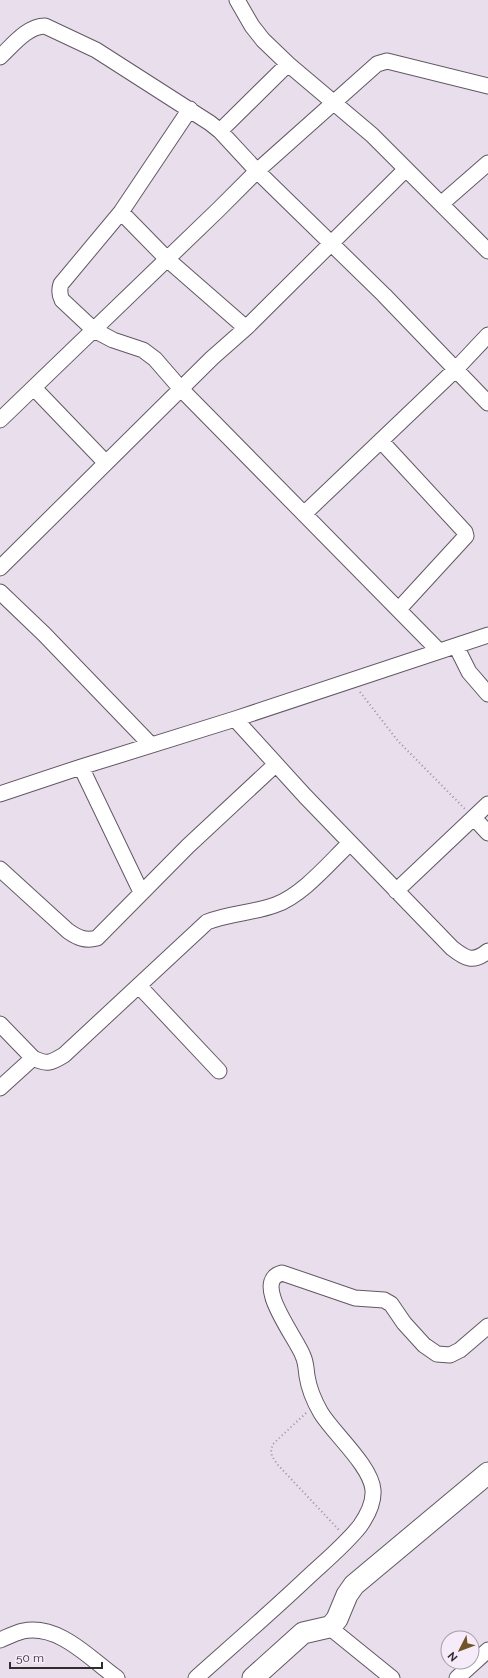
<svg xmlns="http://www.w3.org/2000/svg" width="488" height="1678" viewBox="0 0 488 1678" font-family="Raleway,sans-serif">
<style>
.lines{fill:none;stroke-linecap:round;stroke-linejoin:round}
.street-casing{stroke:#625864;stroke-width:17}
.secondary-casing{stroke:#625864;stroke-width:23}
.path{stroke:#99919b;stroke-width:2;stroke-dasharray:1 3;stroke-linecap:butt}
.street{stroke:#fff;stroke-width:15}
.secondary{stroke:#fff;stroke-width:21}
</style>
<rect width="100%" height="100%" fill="#e9deeb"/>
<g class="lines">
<g class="street-casing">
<path id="street" d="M237 0 252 26 263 40 288 64 372 135 488 251
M0 57C12 46 27 26 45 26L96 50 210 123 220 131 257 171 384 295 488 403
M190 109 121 212 61 284C59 290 59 294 62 300L94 330 113 340 143 350 155 359 181 389 439 651
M220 131 288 64
M441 204 488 163
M121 212 167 259 246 328
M34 388 106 463
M0 420 218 210 257 171 377 64 387 61 488 86
M381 441 465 532 466 536 399 609
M304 514 455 370 488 335
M0 568 212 358 246 328 406 169
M0 592 44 634 151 745
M456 646 469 672 488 694
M235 719 305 796 452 948C466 959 473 963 488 951
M81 767 141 892
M0 794 81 767 235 719 488 635
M474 818 488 833
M0 869 68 931C78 938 85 941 97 938L188 846 275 765
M396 891 488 804
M139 986 219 1071
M0 1024 33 1058
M0 1088 33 1058C47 1065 51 1063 64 1055L207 922C229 913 253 913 275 905 302 896 330 862 350 843
M329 1627 392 1678
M0 1640C7 1637 15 1633 23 1631 60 1624 90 1659 117 1678
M196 1678C233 1645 270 1613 306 1579 324 1562 344 1546 360 1526 367 1516 374 1503 373 1490 371 1466 334 1434 321 1413 314 1401 309 1389 307 1376 306 1369 306 1362 303 1356 298 1340 250 1281 282 1273L355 1298 384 1300 391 1304 404 1323 424 1345 437 1354 450 1355 460 1350 488 1326
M457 1678 488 1650"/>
</g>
<g class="secondary-casing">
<path id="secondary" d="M253 1678 303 1633 329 1627 332 1625 337 1619 347 1595 354 1585 488 1473"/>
</g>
<path class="path" d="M360 692 398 741 465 809
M306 1413 273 1444 271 1450 272 1456 277 1464 339 1530"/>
<use href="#street" class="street"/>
<use href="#secondary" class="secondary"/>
</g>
<g transform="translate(460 1650) rotate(228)"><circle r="19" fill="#f6ebf8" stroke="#a79fa9"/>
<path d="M0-3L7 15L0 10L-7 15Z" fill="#715528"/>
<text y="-6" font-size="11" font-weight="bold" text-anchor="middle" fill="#312c32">N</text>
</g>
<path d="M10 1662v6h92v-6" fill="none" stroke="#312c32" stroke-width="2"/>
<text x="16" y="1662" font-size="12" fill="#312c32" stroke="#f6ebf8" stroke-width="3" paint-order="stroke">50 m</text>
</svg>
